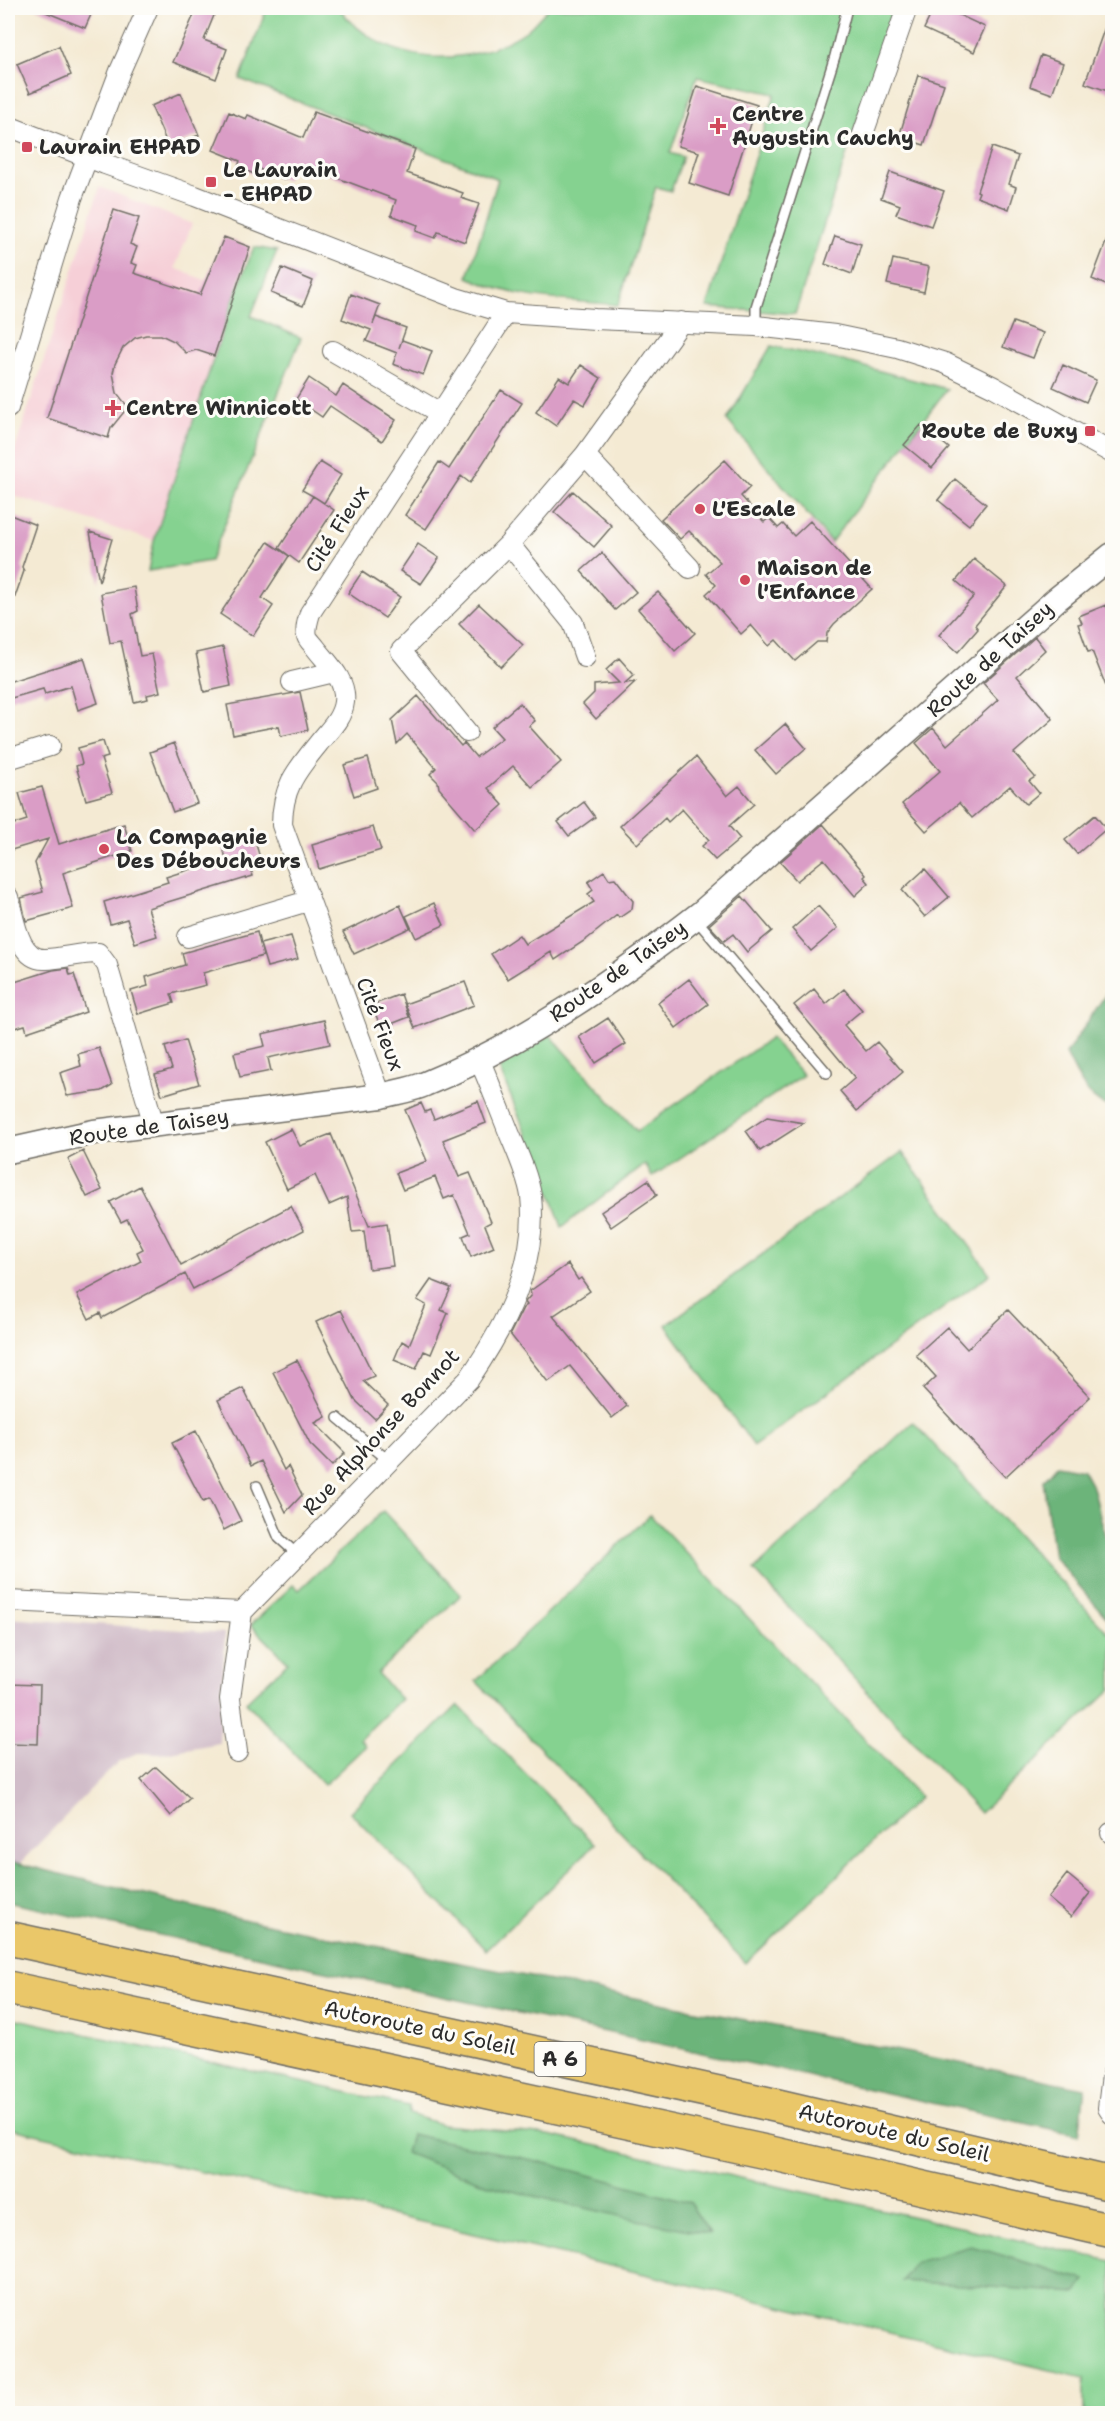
<svg xmlns="http://www.w3.org/2000/svg" width="1120" height="2421" viewBox="0 0 1120 2421" font-family="'Shantell Sans',sans-serif">
<style>
.built{fill:#f6cfd7}
.industrial{fill:#d1bdc9}
.green{fill:#85d290;stroke:#587e5e;stroke-width:1.5}
.forest{fill:#6cb47a;stroke:#4c7052;stroke-width:1.5}
.building{fill:#da9dc6}
.lines{fill:none;stroke-linecap:round;stroke-linejoin:round}
.service-casing{stroke:#716e66;stroke-width:12}
.minor-casing{stroke:#716e66;stroke-width:22}
.tertiary-casing{stroke:#716e66;stroke-width:27}
.motorway-casing{stroke:#716e66;stroke-width:36}
.service{stroke:#fff;stroke-width:9}
.minor{stroke:#fff;stroke-width:20}
.tertiary{stroke:#fff;stroke-width:24}
.motorway{stroke:#eac769;stroke-width:33}
.poi-dot{fill:#d1495b;stroke:#fdfcf7;stroke-width:2}
.labels{text-anchor:middle;stroke-width:6;stroke-linejoin:round;paint-order:stroke}
.shield{fill:#fdfcf7;stroke:#6a6a68;stroke-width:1.5}
.shield-label{font-size:20px;font-weight:bold;fill:#2b2b2b}
.poi-label{font-size:21px;font-weight:bold;fill:#2b2b2b;stroke:#fdfcf7;text-anchor:start}
.street-label{font-size:21px;fill:#2b2b2b;stroke:#fdfcf7}
</style>
<rect width="100%" height="100%" fill="#fdfcf7"/>
<filter id="ink" filterUnits="userSpaceOnUse"><feTurbulence type="fractalNoise" baseFrequency=".0167" numOctaves="2"/><feDisplacementMap in="SourceGraphic" scale="12" xChannelSelector="R" yChannelSelector="G"/><feConvolveMatrix kernelMatrix="1 2 1 2 8 2 1 2 1" color-interpolation-filters="sRGB"/></filter>
<filter id="wash" filterUnits="userSpaceOnUse"><feTurbulence type="fractalNoise" baseFrequency=".008" numOctaves="4" result="noise"/><feDisplacementMap in="SourceGraphic" scale="24" xChannelSelector="R" yChannelSelector="G"/><feGaussianBlur stdDeviation="1.35" result="paint"/><feColorMatrix in="noise" values="0 0 0 0 0 0 0 0 0 0 0 0 0 0 0 0 0 1.4 0 .05"/><feComposite in="paint" operator="in"/></filter>
<g filter="url(#wash)">
<rect width="100%" height="100%" fill="#f4ead3"/>
<path class="built" d="M100 187 192 224 175 268 235 292 154 541 8 494V471Z"/>
<path class="industrial" d="M8 1618 225 1633 219 1743 159 1754 137 1753 119 1761 19 1864 8 1861Z"/>
<path class="green" d="M267 8H339C384 67 467 71 526 31 534 25 541 15 549 8H894L795 314 707 307 775 94 697 77 670 153 683 157 671 191 656 187 618 305C567 300 514 300 468 277L498 179 240 79Z
M254 247 277 251 251 316 301 338 210 561 148 571 154 541 231 305Z
M771 346 843 361 947 389 831 542 727 420Z
M550 1035 637 1131 771 1038 803 1075 652 1177 645 1164 562 1227 545 1179 499 1068Z
M902 1152 990 1274 754 1446 666 1325Z
M913 1422 1112 1637V1689L980 1813 754 1570Z
M383 1511 461 1595 377 1673 401 1699 360 1739 366 1746 324 1785 246 1702 288 1662 251 1625 293 1585 299 1590Z
M650 1515 920 1797 746 1963 476 1681Z
M458 1705 595 1844 486 1950 350 1812Z
M8 2017 409 2106V2114L443 2125 549 2135 1112 2261V2335L1108 2413H1084V2378L492 2238 8 2128Z"/>
<path class="forest" d="M1112 985V1107C1087 1103 1077 1074 1066 1054Z
M1057 1465 1083 1470 1094 1490 1112 1565V1624L1054 1557 1043 1481Z
M8 1861 251 1921 1085 2088 1079 2135 8 1902Z
M411 2134 537 2161 689 2202 710 2234 637 2220 491 2186 406 2153Z
M971 2246 1085 2280 1077 2293 902 2281 914 2263Z"/>
<g id="blocks">
<path class="building" d="M36 8H94L85 28Z
M197 8H217L204 40 227 49 216 79 173 62Z
M934 8H944L985 27 974 52 924 29Z
M1110 13H1113V93L1085 83Z
M59 46 71 75 30 93 17 64Z
M1041 55 1063 63 1052 94 1030 86Z
M918 75 944 84 924 145 899 137Z
M697 86 757 105 728 196 689 183 699 152 678 146Z
M181 93 199 135 169 148 151 106Z
M229 112 246 119 248 115 303 138 314 112 415 149 407 173 463 193 461 198 479 204 465 242 438 232 435 238 416 231 418 225 391 215 396 200 311 168 309 174 292 167 286 180 259 169 256 175 238 167 240 161 213 150Z
M992 147 1018 156 1009 184 1016 187 1009 209 977 197 979 192 977 191Z
M890 172 944 191 931 226 896 214 900 205 881 198Z
M114 210 139 218 130 244 137 247 131 263 137 265 134 273 200 295 224 237 250 247 214 356 196 350 186 353 174 341 161 335H146L135 338 123 348 115 364 113 373 117 393 128 407 111 428 108 438 47 418Z
M1111 229 1113 230V288L1092 279Z
M835 236 861 244 852 274 825 264Z
M893 259 929 267 924 292 887 284Z
M282 268 313 281 303 306 271 293Z
M351 294 380 305 373 324 376 317 406 328 399 348 402 340 432 351 423 375 393 364 397 353 366 341 371 330 342 319Z
M1013 322 1043 333 1033 358 1003 347Z
M581 365 601 378 585 405 574 399 556 426 536 412 559 377 569 383Z
M1063 365 1096 380 1086 402 1053 387Z
M309 378 336 396 343 385 396 420 382 441 330 406 322 417 296 399Z
M501 390 522 403 470 483 461 476 426 529 405 515 439 462 449 469Z
M921 425 949 448 932 468 904 445Z
M725 460 750 487 741 496 764 522 769 518 778 528 783 524 794 536 810 521 872 589 834 624 827 633 826 642H817L795 661 776 640 769 646 751 625 741 634 706 594 716 585 706 574 720 562 689 531 680 539 661 519Z
M320 462 341 475 324 503 313 496 334 510 299 563 279 548 313 496 302 490Z
M955 479 986 504 969 525 938 500Z
M573 491 612 526 594 547 554 512Z
M8 514 36 525 22 567 24 571 10 611 8 610Z
M90 532 112 539 99 582Z
M268 542 289 556 262 598 273 606 253 636 220 614Z
M418 544 439 558 421 584 400 571Z
M602 553 636 592 615 610 581 571Z
M974 559 1007 586 975 625 978 629 958 652 939 635 974 596 956 581Z
M362 572 400 597 385 618 348 593Z
M134 587 138 611 132 614 140 656 152 654 160 692 147 695 148 699 134 702 121 641 110 643 101 593Z
M658 592 695 633 675 651 638 609Z
M479 604 523 645 501 667 459 624Z
M1106 605 1113 621 1111 699 1092 651 1088 652 1078 624 1082 623 1079 616Z
M1035 637 1045 650 1017 676 1053 719 1014 753 1035 777 1029 781 1039 793 1026 804 1010 786 972 818 959 803 926 831 902 804 940 771 916 743 933 728 947 745 998 700 983 683Z
M223 647 231 686 204 692 196 653Z
M84 658 98 703 78 710 71 686 45 694 43 689 8 699V682Z
M619 658 634 675 625 683 635 682 596 719 583 704 594 693V685L619 683 606 670Z
M300 692 308 730 281 736 279 726 233 735 227 705Z
M418 696 461 746 464 743 476 757 502 738 492 727 520 703 535 721 529 726 561 762 532 787 513 766 488 788 503 805 475 830 439 788 438 782 430 774 436 768 407 734 397 744 392 720Z
M785 724 806 748 776 774 755 750Z
M103 741 108 757 101 759 112 793 86 800 76 766 82 764 78 748Z
M174 743 197 803 173 812 150 752Z
M696 757 727 796 739 786 754 804 729 826 740 839 715 860 702 846 709 840 682 809 668 822 665 818 637 844 620 826Z
M368 758 377 788 354 796 344 765Z
M42 787 59 844 124 824 132 851 63 873 73 908 26 921 21 898 43 892 35 863 48 839 8 851V826L27 820 19 793Z
M584 802 595 817 569 836 558 822Z
M1095 815 1106 829 1077 854 1065 840Z
M823 824 866 875 864 877 869 883 855 896 824 859 797 881 780 862Z
M373 827 381 850 319 869 312 845Z
M254 838 261 861 250 865 253 876 148 908 157 936 135 943 127 919 110 924 104 902 168 882 166 877 226 858 223 848Z
M925 869 949 897 925 917 902 890Z
M604 871 609 879 615 878 633 901 632 909 619 918 617 915 587 939 555 960 551 952 508 979 491 954 519 935 525 944 594 902 588 894 593 890 588 882Z
M742 896 772 931 747 952 733 934 724 941 709 925Z
M434 903 444 925 416 938 406 916Z
M400 905 410 928 354 954 343 932Z
M818 906 838 928 811 951 792 929Z
M257 932 263 956 203 973 206 985 171 994 174 1003 138 1014 131 991 148 986 146 977 185 965 182 953Z
M291 936 298 959 267 967 260 944Z
M68 968 70 975 74 974 86 1012 27 1032 25 1025 11 1029 8 1016V984L53 970Z
M689 979 708 1004 676 1028 658 1003Z
M465 982 474 1005 415 1028 405 1004Z
M814 989 826 1004 844 989 862 1010 844 1025 866 1051 877 1042 903 1072 857 1111 840 1091 855 1078 794 1005Z
M401 994 409 1017 381 1028 372 1005Z
M608 1018 626 1044 596 1063 579 1037Z
M324 1020 330 1044 268 1058 271 1071 240 1077 234 1053 265 1046 262 1034Z
M185 1040 199 1084 162 1095 155 1074 172 1069 165 1047Z
M99 1048 112 1085 102 1091 67 1096 60 1073 81 1066 78 1054Z
M478 1101 486 1123 443 1140 459 1177 470 1173 491 1222 485 1225 494 1247 471 1257 463 1236 470 1233 454 1195 444 1199 435 1177 403 1190 396 1173 427 1161 405 1110 421 1103 425 1112 430 1110 434 1119Z
M767 1117 804 1123 760 1151 746 1131Z
M291 1129 300 1146 331 1134 369 1226 387 1223 393 1266 369 1269 364 1231 352 1232 347 1197 329 1205 315 1175 287 1189 265 1142Z
M83 1151 102 1190 87 1197 68 1159Z
M648 1180 657 1195 611 1227 601 1212Z
M140 1186 181 1265 291 1206 304 1230 193 1289 185 1274 102 1318 100 1313 89 1319 77 1295 141 1261 137 1252 143 1249 127 1219 121 1222 110 1202Z
M568 1264 578 1280 581 1278 590 1291 553 1316 627 1406 612 1418 570 1366 548 1382 510 1334 523 1308 527 1305 525 1302 531 1295 530 1291Z
M431 1280 451 1288 441 1310 448 1313 431 1354 424 1351 416 1369 394 1360 402 1341 409 1345 426 1305 417 1300Z
M341 1310 374 1376 363 1381 388 1405 375 1419 355 1400 316 1322Z
M1008 1310 1090 1397 1005 1477 923 1389 936 1377 916 1355 947 1327 967 1349Z
M297 1360 326 1417 315 1423 345 1453 332 1466 310 1444 273 1372Z
M243 1388 284 1470 288 1466 302 1495 286 1512 261 1461 251 1466 218 1400Z
M196 1431 241 1521 224 1530 209 1499 203 1502 172 1443Z
M8 1684 40 1685 38 1744 8 1743Z
M156 1767 190 1798 171 1816 141 1780Z
M1067 1874 1090 1893 1071 1917 1048 1898Z"/>
</g>
</g>
<g filter="url(#ink)">
<use href="#blocks" fill-opacity="0" stroke="#716e66" stroke-width="1.5"/>
<g class="lines">
<g class="service-casing">
<path id="service" d="M756 326V307L835 56 847 8
M695 918 827 1073
M338 1418 389 1461
M257 1486 279 1538 298 1555"/>
</g>
<g class="minor-casing">
<path id="minor" d="M8 126 105 164 195 196 456 298 506 313 595 319 756 326 835 335 897 348 945 363 994 387 1112 453
M862 137 907 8
M333 351 440 413
M8 408 72 198 120 71 148 8
M585 455 690 568
M509 544 573 623 585 657
M292 682 334 672
M467 732 401 651 509 544 585 455 681 322
M8 759 50 746
M8 897C14 917 18 961 46 959 64 958 80 953 98 953L107 965 154 1125
M188 937 308 901
M381 1096 282 825C282 789 295 772 318 744 328 731 342 719 344 702 347 680 327 663 315 647 313 644 308 640 307 636 305 629 308 620 310 613L506 313
M8 1601 242 1612
M237 1752 230 1699 242 1612 469 1379C506 1325 538 1263 531 1196 528 1176 518 1154 510 1135 500 1110 490 1084 479 1059
M1111 1833 1112 1834
M1112 2075 1108 2108 1112 2114"/>
</g>
<g class="tertiary-casing">
<path id="tertiary" d="M8 1151 94 1132 381 1096C395 1092 412 1090 425 1084 525 1043 616 979 701 913L1057 599 1112 555"/>
</g>
<g class="motorway-casing">
<path id="motorway" d="M8 1938 774 2105 1112 2184
M8 1988 766 2152 1112 2231"/>
</g>
<use href="#service" class="service"/>
<use href="#minor" class="minor"/>
<use href="#tertiary" class="tertiary"/>
<use href="#motorway" class="motorway"/>
</g>
</g>
<g class="poi-dot">
<path d="M715 117h6v6h6v6h-6v6h-6v-6h-6v-6h6z"/>
<rect x="21" y="141" width="12" height="12" rx="3"/>
<rect x="205" y="176" width="12" height="12" rx="3"/>
<path d="M110 399h6v6h6v6h-6v6h-6v-6h-6v-6h6z"/>
<rect x="1084" y="425" width="12" height="12" rx="3"/>
<circle cx="700" cy="509" r="6"/>
<circle cx="745" cy="580" r="6"/>
<circle cx="104" cy="849" r="6"/>
</g>
<g class="labels">
<rect class="shield" x="534.5" y="2042" width="51" height="34" rx="4.5"/>
<g class="shield-label">
<text x="560" y="2066">A 6</text>
</g>
<g class="poi-label">
<text x="732" y="121">Centre<tspan x="732" dy="24">Augustin Cauchy</tspan></text>
<text x="39" y="154">Laurain EHPAD</text>
<text x="223" y="177">Le Laurain<tspan x="223" dy="24">- EHPAD</tspan></text>
<text x="126" y="415">Centre Winnicott</text>
<text x="1078" y="438" text-anchor="end">Route de Buxy</text>
<text x="712" y="516">L'Escale</text>
<text x="757" y="575">Maison de<tspan x="757" dy="24">l'Enfance</tspan></text>
<text x="116" y="844">La Compagnie<tspan x="116" dy="24">Des Déboucheurs</tspan></text>
</g>
<g class="street-label">
<text transform="translate(337 529) rotate(-57)" y="7">Cité Fieux</text>
<text transform="translate(990 659) rotate(-42)" y="7">Route de Taisey</text>
<text transform="translate(618 971) rotate(-35)" y="7">Route de Taisey</text>
<text transform="translate(380 1024) rotate(69)" y="7">Cité Fieux</text>
<text transform="translate(149 1127) rotate(-8)" y="7">Route de Taisey</text>
<text transform="translate(381 1432) rotate(-47)" y="7">Rue Alphonse Bonnot</text>
<text transform="translate(420 2028) rotate(12)" y="7">Autoroute du Soleil</text>
<text transform="translate(894 2133) rotate(13)" y="7">Autoroute du Soleil</text>
</g>
</g>
<rect width="1120" height="2421" fill="none" stroke="#fdfcf7" stroke-width="30"/>
</svg>
